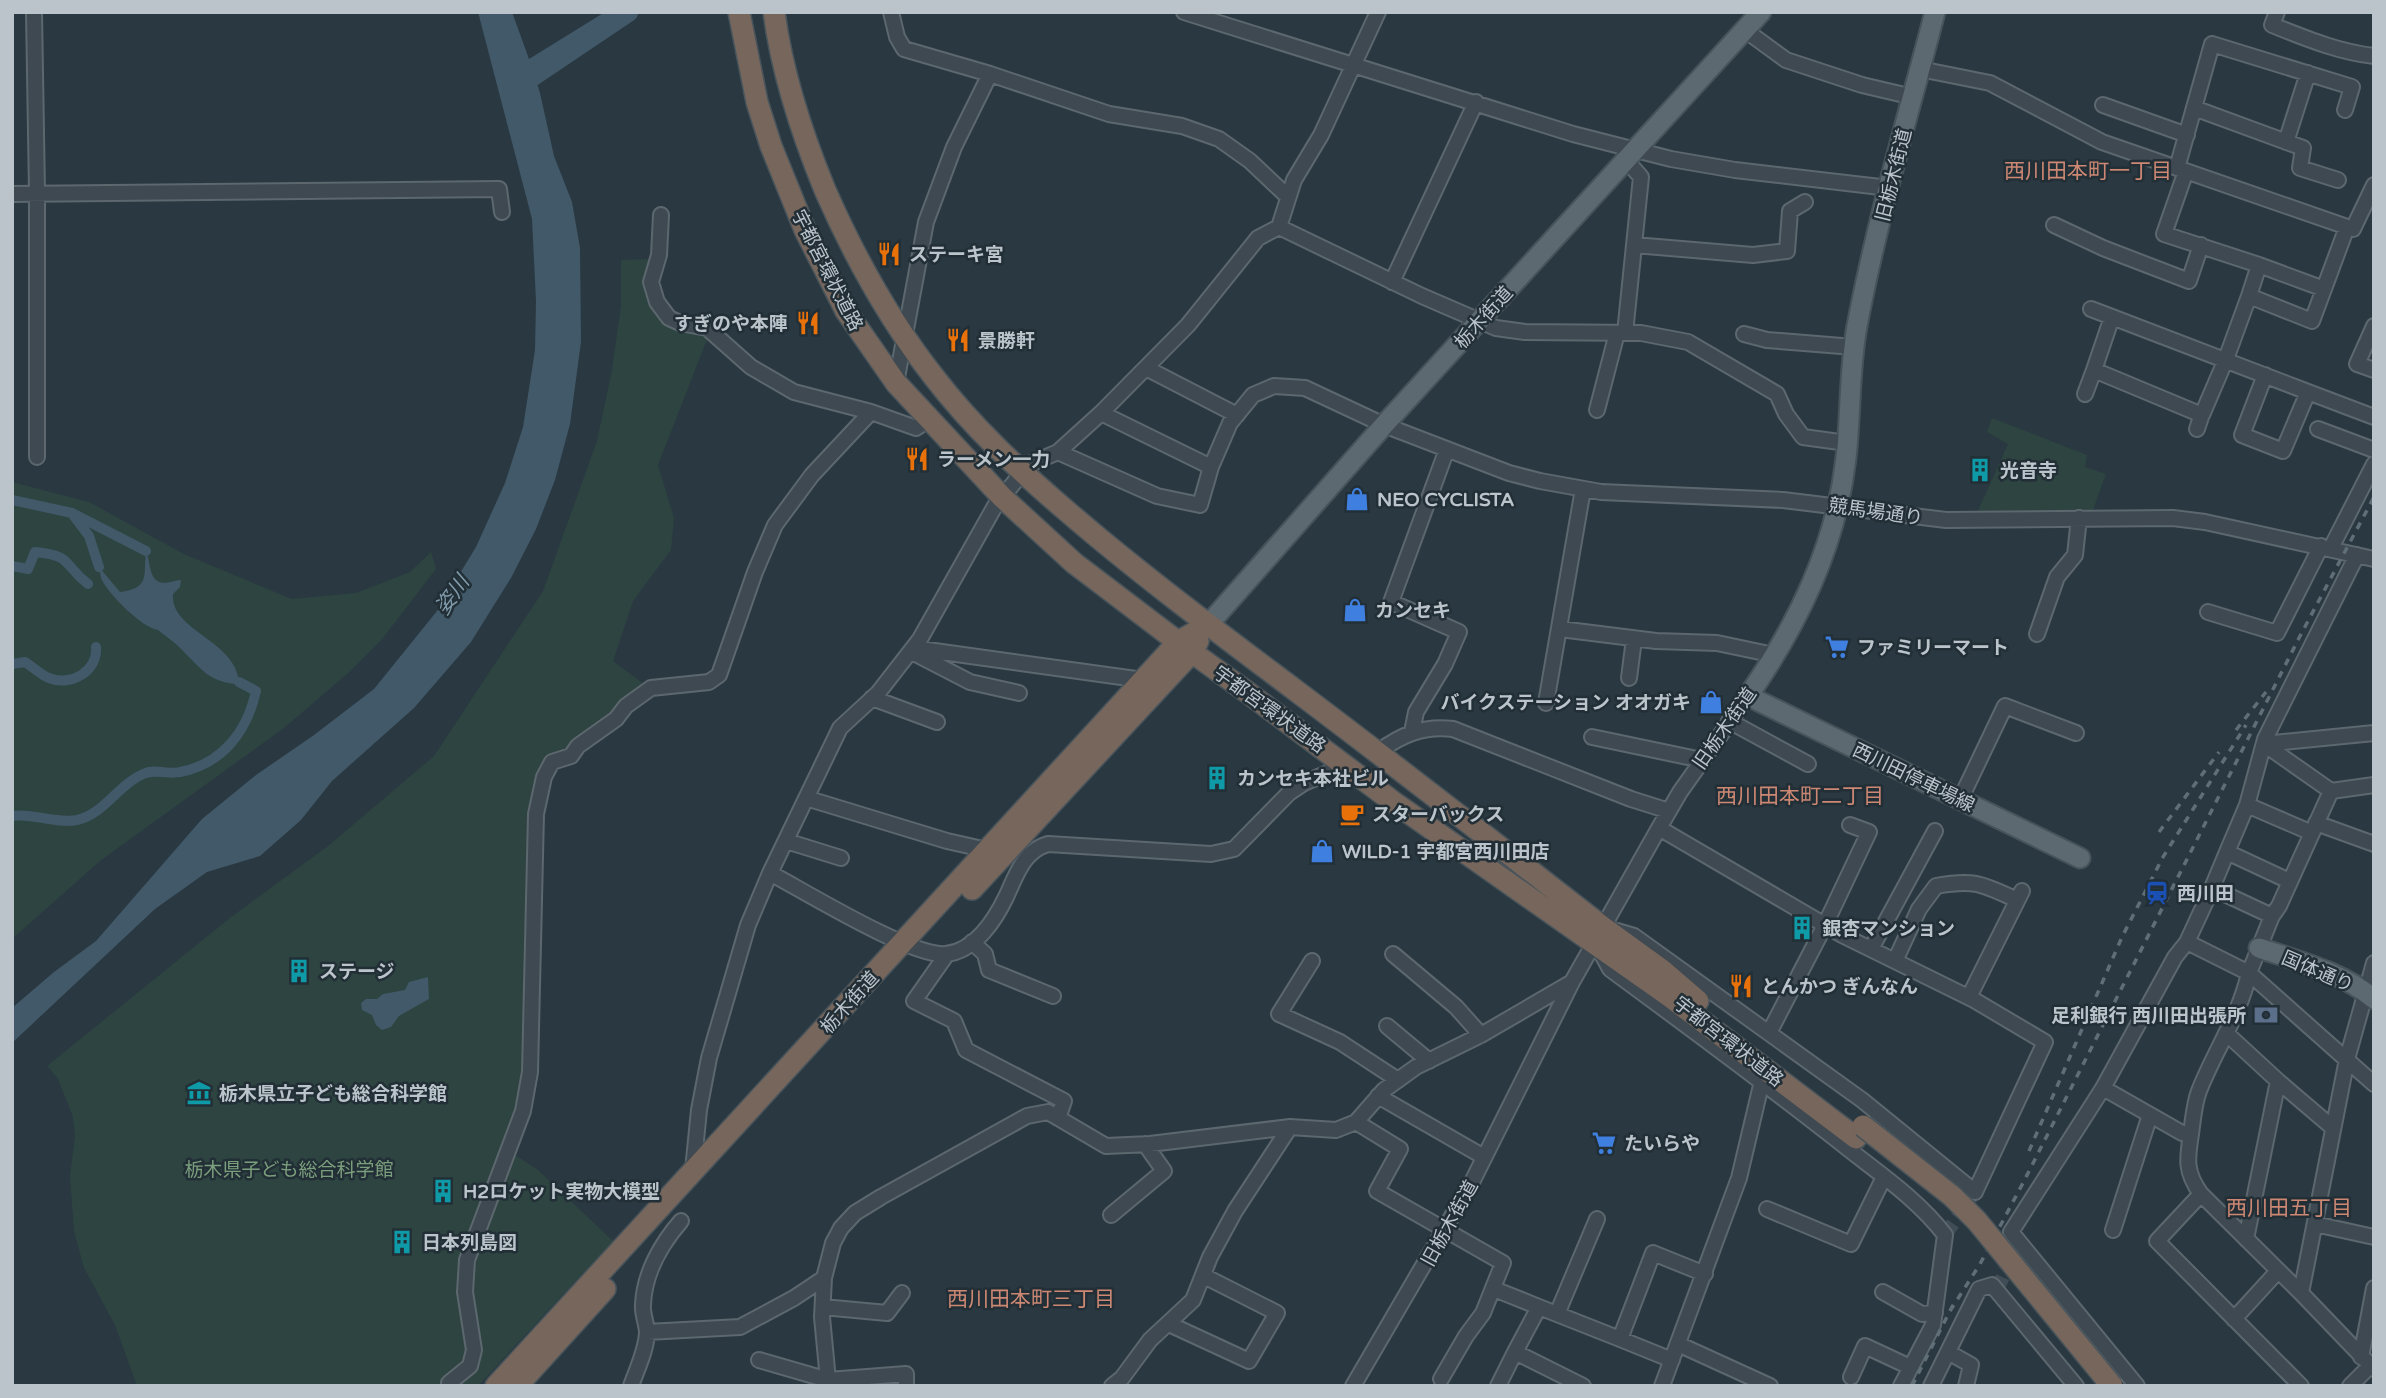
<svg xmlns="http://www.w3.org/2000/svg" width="2386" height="1398" viewBox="0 0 2386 1398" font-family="'Varela Round','Noto Sans JP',sans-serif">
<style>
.green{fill:#2d4441}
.water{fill:#415968}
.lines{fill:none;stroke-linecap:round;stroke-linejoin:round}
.canal{stroke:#415968;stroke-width:10}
.river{stroke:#415968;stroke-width:19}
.minor-tunnel{stroke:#404d56;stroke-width:14;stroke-dasharray:14 7;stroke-linecap:butt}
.minor-casing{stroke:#5c676e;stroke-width:18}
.major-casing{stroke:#47535a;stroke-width:23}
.highway-casing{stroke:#48545b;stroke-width:24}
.minor{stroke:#3e4951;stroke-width:14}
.major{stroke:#5c6970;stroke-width:19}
.highway{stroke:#76665c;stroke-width:21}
.rail{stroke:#606e77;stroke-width:3.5;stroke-dasharray:7 7;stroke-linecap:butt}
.highway-bridge-casing{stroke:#48545b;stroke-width:24;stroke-linecap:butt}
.highway-bridge{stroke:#76665c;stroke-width:21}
.labels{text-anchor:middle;stroke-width:5;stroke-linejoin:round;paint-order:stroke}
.street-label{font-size:19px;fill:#bbc4cb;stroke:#222f36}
.poi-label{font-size:19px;font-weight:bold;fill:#bbc4cb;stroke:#222f36;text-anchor:start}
.park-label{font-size:19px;fill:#7b9e7c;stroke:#222f36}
.neighbourhood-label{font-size:21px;fill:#cd8874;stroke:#222f36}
.water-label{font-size:21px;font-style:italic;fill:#7f9aaa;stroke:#222f36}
</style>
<rect width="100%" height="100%" fill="#2a3841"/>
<path class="green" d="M653 259 655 306 710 332 658 465 674 518 671 550 633 601 613 661 644 684 619 706 613 718 566 753 548 757 538 781 524 1072 517 1110 503 1147 538 1170 613 1241 478 1386H137L115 1325 84 1268 74 1231 70 1176 75 1136 73 1117 58 1079 47 1066 231 917 328 846 434 756 543 591 597 441 612 370 621 305V260Z
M1992 418 2087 455 2085 467 2106 474 2093 510 1977 513 2008 444 1987 432Z
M12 482 89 502 184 554 292 599 356 593 410 572 431 552 436 569 383 638 347 674 284 728 100 861 12 939Z"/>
<path class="water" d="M478 12H512L529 59 605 12H628C596 31 558 44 534 73L540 93 554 156 572 202 580 248 581 342 570 424 555 480 536 529 511 578 471 642 414 708 332 781 301 820 260 856 207 872 155 909 12 1043V1008L54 972 96 941 202 819 256 775 314 735 374 689 437 611 476 547 505 483 523 427 535 350 536 301 532 219Z
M146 551C151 562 148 582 164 583 169 583 176 580 181 580L180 587 173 594C170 631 236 640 239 682L236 684C210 682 201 669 184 652 177 644 167 637 158 630 142 628 107 593 101 578 100 574 100 570 99 567L120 592C151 588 143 575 146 551Z
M428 977 429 999 399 1016 391 1027 382 1030 376 1025 372 1015 362 1010 361 1003 366 999H377L383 994 405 990 409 982Z"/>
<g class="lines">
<path class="canal" d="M12 500 72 513 146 551
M73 515 89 536 99 567
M12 566 28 569 35 552C74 556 62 564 88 584
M12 664 25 662C33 667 41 675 49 678 71 687 98 671 96 647
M12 816C34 813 55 824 77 820 104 814 118 785 143 774 156 768 167 775 180 772 222 764 247 732 256 691L239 682"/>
<path class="river" d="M513 90 629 12"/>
<path class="minor-tunnel" d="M1945 1235 1975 1192
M1997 1290 2019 1241"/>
<g class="minor-casing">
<path id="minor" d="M34 12 37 193V457
M891 12 897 37 904 49 990 74
M1184 12 1573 134 1671 159 1735 170 1889 188
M2277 12 2272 25C2305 38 2338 52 2374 56
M1745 30 1786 60 1862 85 1913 97
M1920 69 1990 83 2102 142 2353 229 2374 185
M2103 105 2187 135
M2194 108 2303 148 2300 168 2338 180
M2286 142 2308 73
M2177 168 2212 44 2352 87 2345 110
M2186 171 2164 234 2259 265 2249 296 2312 321 2347 227
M12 194 499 189 502 212
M661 215 659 255 651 282 657 302 669 318 680 323 707 328 751 367 794 392 871 412
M2054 225 2103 248 2189 281 2201 245
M1279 227 1422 296 1496 328 1525 332 1641 333 1688 342 1777 394 1786 414 1803 437 1847 443
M1634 245 1753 255 1787 251 1790 211 1805 202
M2259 265 2324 289
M1392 282 1476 102
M2249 296 2226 359 2202 415 2094 370 2112 317 2308 392 2283 451 2242 435 2265 375
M2091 309 2112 317
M2374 326 2357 364 2374 370
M1625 333 1641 177 1626 160
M1744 334 1767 340 1854 347
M1146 368 1237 415
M896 383 926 222 954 147 990 74 1109 114 1182 126 1219 139 1250 161 1287 196
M2308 392 2374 417
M2085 394 2094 370
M1597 410 1617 333
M1101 413 1211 467
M2197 429 2202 414
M2318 429 2374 450
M1058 452 1157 496 1200 505 1211 467 1230 423 1253 395 1274 386 1305 388 1384 425 1509 473 1540 481 1601 492 1783 500 1946 520 2173 518 2205 522 2374 559
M2331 548 2374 464
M2208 612 2277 633 2321 546
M1560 629 1656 641 1717 643 1774 655
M2037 634 2057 577 2075 555 2079 518
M913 648 1143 680
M912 652 970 682 1019 693
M1629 678 1634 639
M872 698 937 722
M1546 703 1583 489
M1729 721 1808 764
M1412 732 1416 712 1445 664 1459 632 1391 602 1447 449
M1592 737 1702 760
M1378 752C1401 735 1424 725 1453 729L1631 799 1669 811
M2331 791 2374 785
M806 798 947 841 987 850
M1961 798 2005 706 2076 733
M2247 805 2312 833
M2316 823 2374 844
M786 841 841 858
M770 873C804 891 913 958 946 954 975 951 995 920 1006 897 1016 876 1023 851 1048 844L1211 854 1234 849 1289 793 1304 783 1346 765
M2289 881 2227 852 2247 805 2265 739 2357 555
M2212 888 2272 916 2249 973 2187 942Z
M2212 888 2227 852
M2272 916 2279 906 2331 791 2264 744 2374 733
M1617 931 1634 936 1862 1100 1975 1192 2045 1042 1974 1000 1842 935 1659 828
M972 942 985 954 989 970 1053 996
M1599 949 1610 969C1686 1025 1762 1081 1837 1140 1874 1170 1916 1197 1945 1235L1933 1325 1901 1386
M1871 949 1935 831
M947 954 914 1001 954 1021 966 1050 1064 1101 1058 1118
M1393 954 1456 1007 1481 1035
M1312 961 1279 1014 1340 1042 1398 1080
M1895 961 1919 909 1936 886C1975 879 1982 884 2017 900
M1969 997 2022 891
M1387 1026 1429 1061
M1769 1033 1825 925 1869 832 1850 825
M2226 1033 2278 1081 2246 1239
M2278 1081 2333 1128
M2374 1084 2249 973C2240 1015 2214 1052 2199 1091 2194 1104 2193 1120 2191 1134 2187 1159 2185 1172 2201 1194L2301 1293 2374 1369
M2103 1088 2182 1133 2191 1134
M1378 1096 1484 1157
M1356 1122 1400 1149 1377 1191 1503 1263 1483 1313 1466 1336 1441 1379
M693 1170 699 1110 709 1058 748 925 770 873 840 728 878 693 920 639 995 506 1022 473 1032 463 1058 452 1101 413 1188 325 1258 238 1279 227 1294 180 1321 135 1378 12
M2201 1194 2157 1241 2301 1386
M1767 1209 1851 1244 1884 1177
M1111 1215 1164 1171 1145 1144
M2315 1224 2374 1237
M2113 1230 2150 1115
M1494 1289 1539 1307
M1883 1292 1922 1314 1935 1313
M2301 1293 2347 1059 2374 963
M823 1307 887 1313 902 1293
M1557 1314 1597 1219
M2234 1319 2278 1271
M1169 1324 1249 1361 1277 1313 1204 1276
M647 1332 740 1327 794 1298 824 1278
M1620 1339 1672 1360
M1678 1344 1770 1386
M1515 1352 1539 1307 1620 1339 1653 1253 1705 1274
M1948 1352 1971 1365 1966 1386
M2361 1357 2374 1288
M759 1360 828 1380 906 1374V1386
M1851 1377 1865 1346 1910 1367
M451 1386 449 1383 470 1366 474 1350 465 1292 467 1260 523 1111 530 1072 536 814 544 777 552 762 571 756 578 746 616 719 626 706 651 688 709 682 719 675 755 572 775 525 812 475 871 412 916 428 928 420
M631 1386C637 1369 646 1351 647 1333 647 1324 642 1314 643 1305 644 1274 661 1244 681 1221
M826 1386 828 1380 822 1317 824 1278 833 1243 841 1228 855 1213 881 1197 1027 1116 1048 1112 1106 1146 1150 1144 1290 1127 1336 1130 1356 1122 1384 1090 1416 1067 1481 1035 1572 982
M1112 1386 1122 1378 1150 1340 1193 1300 1210 1257 1235 1211 1290 1127
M1353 1386 1472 1182 1572 982 1659 828 1680 792 1748 696
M1498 1386 1515 1352 1583 1386
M1662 1386 1739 1178 1762 1081
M1931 1386 1979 1289 1992 1285 2076 1386
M2137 1386 2011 1232 2103 1088 2175 957 2187 942
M2350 1386 2370 1366"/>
</g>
<g class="major-casing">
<path id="major" d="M1935 12C1908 116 1877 220 1857 326 1849 370 1851 414 1846 458 1836 546 1798 624 1748 696L2080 858
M1208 625 1384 425 1761 12
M2259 948C2298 961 2342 972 2374 999"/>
</g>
<g class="highway-casing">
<path id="highway" d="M739 12 757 102 771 146 805 230 846 311 896 383 1002 497 1074 563 1178 642 1247 692 1392 801 1669 996 1856 1138
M774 12C782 73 802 134 825 190 854 256 889 320 934 377 973 428 1020 471 1069 513 1141 575 1218 632 1295 690 1399 768 1501 848 1604 928L1662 970 1698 1001
M972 889 1192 652 1198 641
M496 1386 1178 642 1208 625
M517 1386 605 1289"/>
</g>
<use href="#minor" class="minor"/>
<use href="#major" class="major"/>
<use href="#highway" class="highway"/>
<path class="rail" d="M2236 730 2266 692
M2159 832 2219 752
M2029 1151 2122 937 2163 857 2246 725
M1950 1311 1980 1264 2024 1181 2299 638 2374 497
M1912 1386 1953 1305"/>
<g class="highway-bridge-casing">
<path id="highway-bridge" d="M1863 1126 1952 1196 1977 1221 2112 1386"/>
</g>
<use href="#highway-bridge" class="highway-bridge"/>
</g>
<defs>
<g id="restaurant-bare" transform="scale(1.89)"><path d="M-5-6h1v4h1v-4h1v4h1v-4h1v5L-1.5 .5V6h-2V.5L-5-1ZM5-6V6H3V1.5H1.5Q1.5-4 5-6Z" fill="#e8710a" stroke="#222f36" stroke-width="2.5" paint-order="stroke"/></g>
<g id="building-bare" transform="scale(1.89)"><path d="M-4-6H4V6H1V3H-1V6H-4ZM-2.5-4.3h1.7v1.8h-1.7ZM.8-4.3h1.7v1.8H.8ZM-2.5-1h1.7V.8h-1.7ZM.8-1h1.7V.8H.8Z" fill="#0f9aa8" stroke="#222f36" stroke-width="2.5" paint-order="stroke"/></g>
<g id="shop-bare" transform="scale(1.89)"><path d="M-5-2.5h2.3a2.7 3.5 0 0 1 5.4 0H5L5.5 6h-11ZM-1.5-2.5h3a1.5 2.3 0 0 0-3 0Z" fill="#3f7fe0" stroke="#222f36" stroke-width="2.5" paint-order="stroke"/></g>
<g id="supermarket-bare" transform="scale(1.89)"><path d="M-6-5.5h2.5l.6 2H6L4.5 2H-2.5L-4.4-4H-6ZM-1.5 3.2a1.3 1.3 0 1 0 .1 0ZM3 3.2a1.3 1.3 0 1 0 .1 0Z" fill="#3f7fe0" stroke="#222f36" stroke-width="2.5" paint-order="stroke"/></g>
<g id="cafe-bare" transform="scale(1.89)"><path d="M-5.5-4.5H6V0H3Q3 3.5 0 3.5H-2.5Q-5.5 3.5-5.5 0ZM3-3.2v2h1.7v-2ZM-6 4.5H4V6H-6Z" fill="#e8710a" stroke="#222f36" stroke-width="2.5" paint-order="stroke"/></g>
<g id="station-bare" transform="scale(1.89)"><path d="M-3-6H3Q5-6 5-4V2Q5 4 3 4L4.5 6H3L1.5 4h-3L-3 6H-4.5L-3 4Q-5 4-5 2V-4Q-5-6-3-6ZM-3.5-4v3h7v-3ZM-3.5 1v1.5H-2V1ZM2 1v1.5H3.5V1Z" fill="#1a4fb4" stroke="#222f36" stroke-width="2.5" paint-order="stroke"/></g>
<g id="bank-bare" transform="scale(1.89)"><path d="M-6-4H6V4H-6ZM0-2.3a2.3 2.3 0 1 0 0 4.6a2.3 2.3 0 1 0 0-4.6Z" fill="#5c6f8a" stroke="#222f36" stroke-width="2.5" paint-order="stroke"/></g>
<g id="museum-bare" transform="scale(1.89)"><path d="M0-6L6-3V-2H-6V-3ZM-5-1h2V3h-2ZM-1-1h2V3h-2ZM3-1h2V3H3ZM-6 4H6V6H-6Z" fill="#0f9aa8" stroke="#222f36" stroke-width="2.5" paint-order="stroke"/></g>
</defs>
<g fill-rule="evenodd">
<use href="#restaurant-bare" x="889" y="254"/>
<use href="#restaurant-bare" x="808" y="323"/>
<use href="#restaurant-bare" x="958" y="340"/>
<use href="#restaurant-bare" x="917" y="459"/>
<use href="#building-bare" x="1980" y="470"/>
<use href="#shop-bare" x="1357" y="499"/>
<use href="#shop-bare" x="1355" y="610"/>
<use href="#supermarket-bare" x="1837" y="647"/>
<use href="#shop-bare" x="1711" y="702"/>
<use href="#building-bare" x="1217" y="778"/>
<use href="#cafe-bare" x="1352" y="814"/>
<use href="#shop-bare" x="1322" y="851"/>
<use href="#station-bare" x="2157" y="893"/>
<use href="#building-bare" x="1802" y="928"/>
<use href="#building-bare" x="299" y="971"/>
<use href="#restaurant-bare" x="1741" y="986"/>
<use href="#bank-bare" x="2266" y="1015"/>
<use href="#museum-bare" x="199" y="1093"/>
<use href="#supermarket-bare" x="1604" y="1143"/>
<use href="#building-bare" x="443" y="1191"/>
<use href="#building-bare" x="402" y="1242"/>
</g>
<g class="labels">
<g class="street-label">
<text transform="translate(1893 175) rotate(-76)" y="7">旧栃木街道</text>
<text transform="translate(828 270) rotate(63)" y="7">宇都宮環状道路</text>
<text transform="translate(1483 317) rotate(-48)" y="7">栃木街道</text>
<text transform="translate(1876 511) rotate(8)" y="7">競馬場通り</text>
<text transform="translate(1270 709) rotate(36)" y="7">宇都宮環状道路</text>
<text transform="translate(1724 728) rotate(-55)" y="7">旧栃木街道</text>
<text transform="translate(1914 777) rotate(26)" y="7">西川田停車場線</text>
<text transform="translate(2318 971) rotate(23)" y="7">国体通り</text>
<text transform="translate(849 1002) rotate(-48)" y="7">栃木街道</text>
<text transform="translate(1729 1041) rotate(38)" y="7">宇都宮環状道路</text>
<text transform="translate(1449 1223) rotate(-61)" y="7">旧栃木街道</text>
</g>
<g class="poi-label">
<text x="909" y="261">ステーキ宮</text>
<text x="788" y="330" text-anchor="end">すぎのや本陣</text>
<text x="978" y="347">景勝軒</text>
<text x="937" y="466">ラーメン一力</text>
<text x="2000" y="477">光音寺</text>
<text x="1377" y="506">NEO CYCLISTA</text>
<text x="1375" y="617">カンセキ</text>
<text x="1857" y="654">ファミリーマート</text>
<text x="1691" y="709" text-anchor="end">バイクステーション オオガキ</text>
<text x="1237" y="785">カンセキ本社ビル</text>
<text x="1372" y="821">スターバックス</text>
<text x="1342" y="858">WILD-1 宇都宮西川田店</text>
<text x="2177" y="900">西川田</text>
<text x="1822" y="935">銀杏マンション</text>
<text x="319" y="978">ステージ</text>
<text x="1761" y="993">とんかつ ぎんなん</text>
<text x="2246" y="1022" text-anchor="end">足利銀行 西川田出張所</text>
<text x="219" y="1100">栃木県立子ども総合科学館</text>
<text x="1624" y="1150">たいらや</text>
<text x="463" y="1198">H2ロケット実物大模型</text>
<text x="422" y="1249">日本列島図</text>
</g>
<g class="park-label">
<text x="289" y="1176">栃木県子ども総合科学館</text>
</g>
<g class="neighbourhood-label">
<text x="2088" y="178">西川田本町一丁目</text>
<text x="1800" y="803">西川田本町二丁目</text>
<text x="2289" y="1215">西川田五丁目</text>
<text x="1031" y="1306">西川田本町三丁目</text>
</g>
<g class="water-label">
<text transform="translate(452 595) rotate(-55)" y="7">姿川</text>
</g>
</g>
<rect width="2386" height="1398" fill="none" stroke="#bbc4cb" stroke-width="28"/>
</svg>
